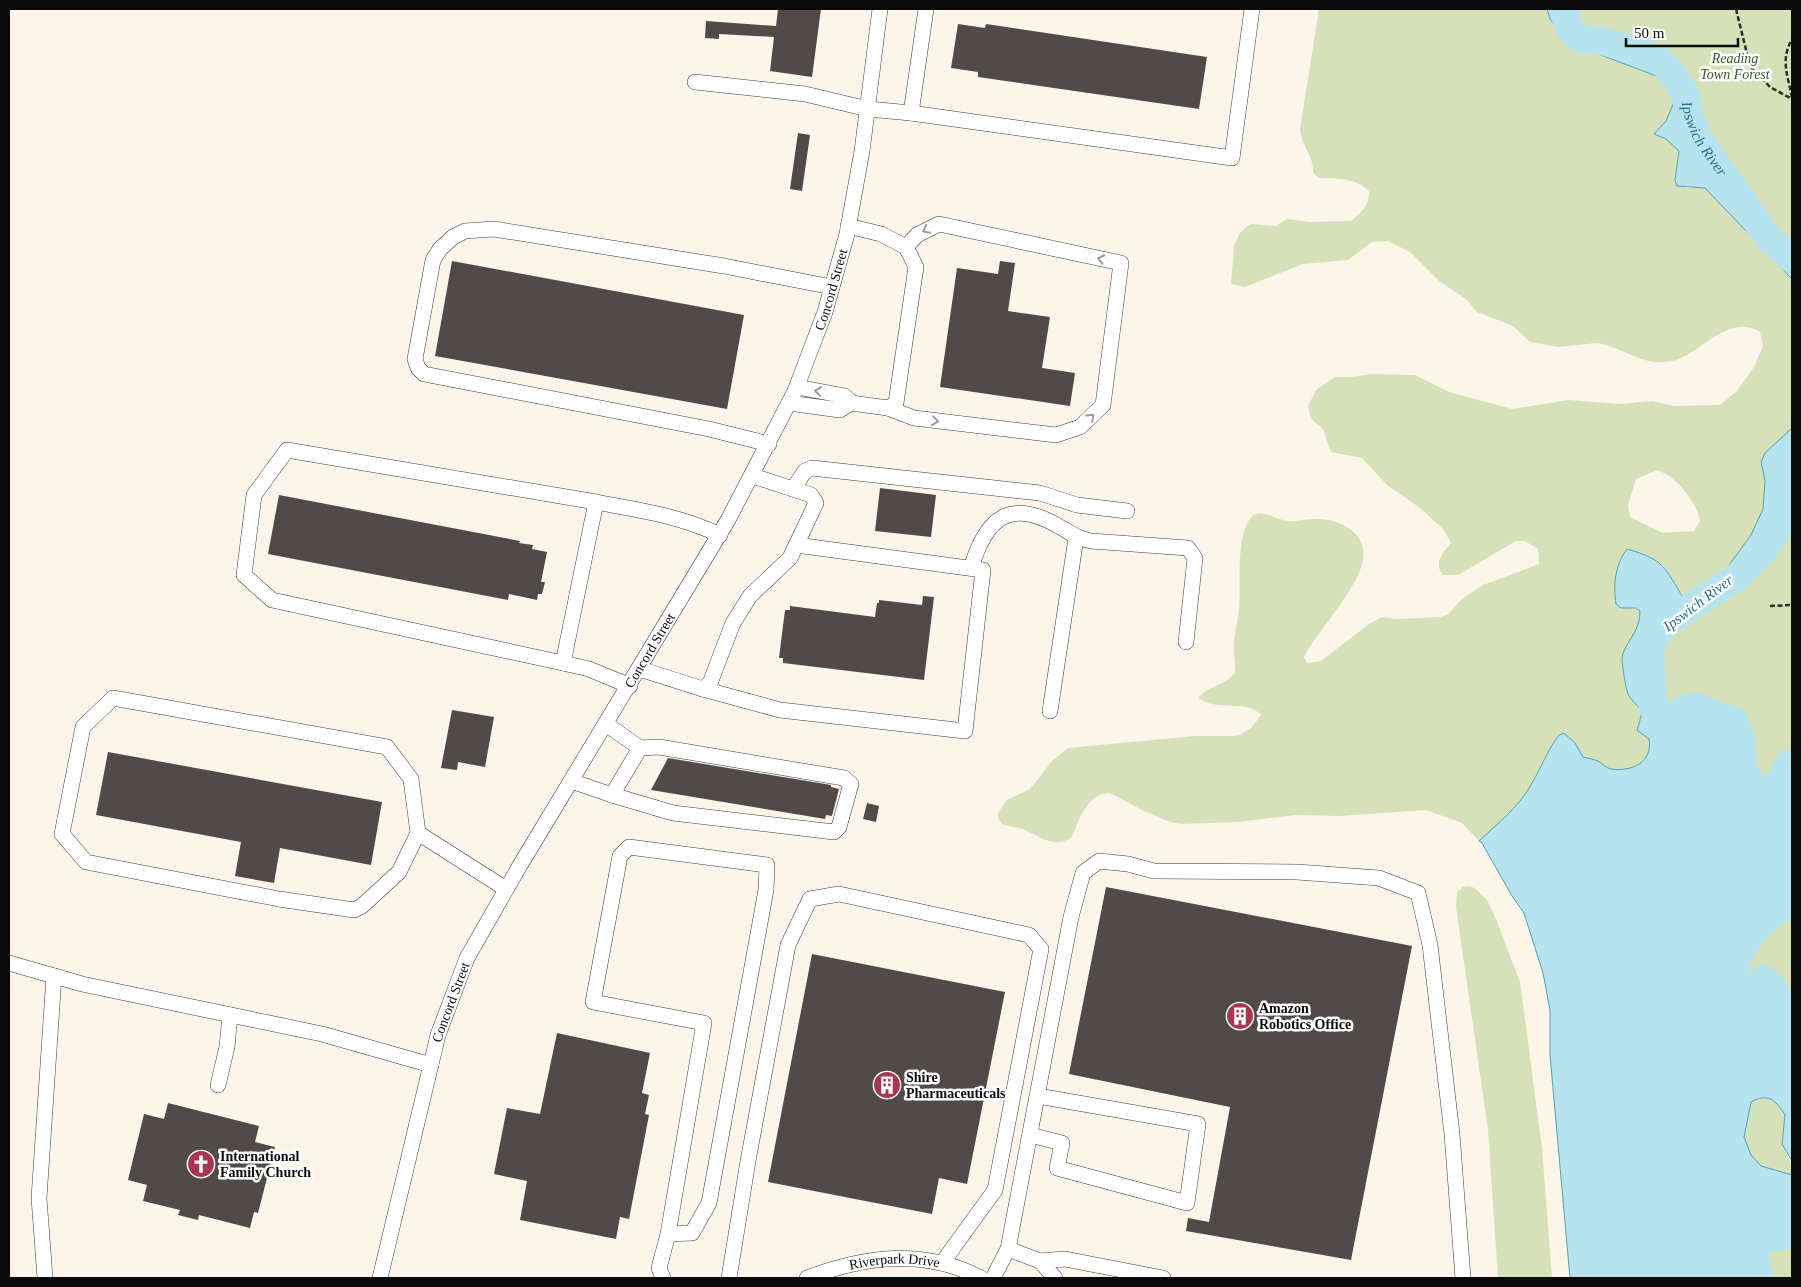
<svg xmlns="http://www.w3.org/2000/svg" width="1801" height="1287" viewBox="0 0 1801 1287" font-family="Georgia,serif">
<style>
.green{fill:#d6e1b9;fill-rule:evenodd}
.water{fill:#b6e3ed;stroke:#47a3b9}
.lines{fill:none;stroke-linecap:round;stroke-linejoin:round}
.river{stroke:#b6e3ed;stroke-width:28}
.building{fill:#514a48}
.minor-casing{stroke:#3d3d3d;stroke-width:16}
.path{stroke:#2c2c2c;stroke-width:2.5;stroke-dasharray:5 2.5;stroke-linecap:butt}
.minor{stroke:#fff;stroke-width:15}
.oneway{stroke:#9d9d9d}
.labels{text-anchor:middle;stroke-width:5;stroke-linejoin:round;paint-order:stroke}
.park-label{font-size:14px;font-style:italic;fill:#395824;stroke:#fff}
.street-label{font-size:14px;fill:#0a0a0a;stroke:#fff}
.poi-label{font-size:14px;font-weight:bold;fill:#0a0a0a;stroke:#fff;text-anchor:start}
.water-label{font-size:15px;font-style:italic;fill:#267289;stroke:#fff}
</style>
<rect width="100%" height="100%" fill="#fcf5ea"/>
<path class="green" d="M1319 9H1547C1550 20 1563 40 1574 45 1597 56 1674 69 1674 101 1674 115 1662 125 1654 134L1666 139 1679 151 1675 180 1687 188H1705L1792 279V428L1766 453 1761 462 1765 481 1763 509 1751 535 1721 576 1707 583 1691 599H1685L1663 565 1616 574 1614 592 1616 604 1640 611C1641 631 1623 644 1622 658 1622 664 1626 692 1629 696 1642 714 1645 704 1637 730L1649 738 1651 749C1643 765 1626 776 1608 768 1599 764 1593 760 1582 757L1575 743 1564 733 1559 734C1547 751 1541 768 1531 785 1518 808 1497 824 1479 841L1462 823 1426 810 1339 816 1295 815 1238 822 1181 824 1170 822 1144 811 1110 793C1087 793 1079 820 1072 837 1055 849 1043 838 1027 831 1020 827 1011 827 1003 825L998 818V813L1007 800 1030 789 1052 761 1068 748 1195 736H1233L1240 735 1252 727 1261 715C1248 699 1216 712 1198 698 1208 686 1224 686 1235 673 1236 663 1233 653 1234 643 1235 631 1238 620 1239 609 1241 584 1236 544 1248 522 1257 504 1275 520 1288 521 1297 522 1306 519 1315 519 1334 518 1359 528 1363 548 1370 578 1317 630 1304 657L1307 663 1321 661 1369 624 1382 617 1396 619 1441 617 1448 614 1463 598 1483 585 1539 564 1538 549 1525 541H1516L1458 575H1443C1433 563 1443 553 1451 543L1443 529 1420 508 1387 485 1362 458 1331 452 1323 429 1311 419 1308 406 1316 390 1335 377H1351L1372 374 1415 375 1449 392 1512 409 1569 400 1619 404 1652 401 1674 406 1720 405 1737 391 1754 367 1763 346 1760 332C1732 314 1705 347 1681 358 1648 372 1627 348 1597 343L1558 347 1530 342 1513 326 1477 312 1466 299 1439 281 1410 252 1388 241 1372 242 1348 260 1303 264 1245 287 1231 284 1234 246 1240 233 1246 227 1252 224 1275 226 1287 219 1309 222 1351 221C1361 213 1370 205 1369 191 1356 178 1336 178 1318 178L1313 172C1314 156 1302 147 1300 129ZM1657 470C1676 476 1697 502 1700 521L1694 531 1663 533 1630 517 1628 505 1636 479Z
M1563 9H1792V259L1771 241 1759 225 1698 138 1689 115 1688 103 1643 52 1579 38 1570 30Z
M1792 449V764H1788L1779 786 1770 790 1754 788 1743 770V745L1733 720C1700 715 1703 694 1668 718L1653 708C1653 692 1648 658 1652 643 1656 624 1717 591 1734 578 1751 565 1764 551 1775 533 1792 506 1776 475 1792 449Z
M1470 886 1476 889 1487 900 1494 914 1520 982 1542 1148 1552 1278H1498L1488 1130 1456 907 1457 892 1463 887Z
M1792 905V1020L1781 1015C1779 999 1777 989 1764 979L1751 985 1740 984 1730 974C1742 946 1761 912 1792 905Z
M1792 1035V1063L1779 1051Z
M1768 1097C1777 1100 1786 1112 1786 1122 1785 1128 1781 1134 1782 1141 1785 1156 1792 1158 1792 1175L1761 1166 1751 1155 1744 1137 1751 1102Z
M1792 1232V1278H1759L1754 1259 1758 1241Z"/>
<path class="water" d="M1547 9H1563L1571 30 1579 38 1605 42 1643 52 1657 59 1668 68 1685 93 1689 115 1698 138 1759 225 1771 241 1792 259V279L1705 188 1677 186 1675 180 1679 151 1666 139 1654 134 1666 121 1674 102 1672 94 1659 77 1572 44 1550 19Z
M1792 428V449L1786 459 1783 472 1785 502 1776 531 1757 559 1688 611 1667 622 1655 636 1651 652 1653 708 1668 718C1704 694 1699 715 1733 720 1746 738 1738 753 1744 771 1746 777 1751 783 1754 788L1770 790 1778 786 1788 764H1792V905C1761 911 1742 946 1730 974L1740 984 1751 985 1764 979C1777 989 1779 999 1781 1015L1792 1020V1035L1780 1051 1792 1063V1161L1782 1144 1785 1115C1775 1099 1768 1093 1751 1102L1744 1137 1751 1155 1761 1166 1792 1175V1232L1758 1241 1754 1259 1759 1278H1570L1550 1055V1010L1543 973 1524 913 1512 896 1482 843 1479 841C1497 824 1518 808 1531 785 1541 768 1547 751 1559 735L1564 733 1575 743 1583 757C1587 758 1593 759 1598 761 1603 764 1606 768 1611 769 1632 772 1653 762 1649 739L1637 730C1645 704 1642 714 1629 696 1626 692 1622 664 1622 658 1623 645 1641 631 1640 611L1635 608H1621L1616 604C1613 585 1615 565 1627 549 1665 560 1664 567 1684 599H1691L1708 583 1721 576 1751 535 1763 509 1765 481 1761 462 1765 453Z"/>
<g class="lines">
<g class="river">
<path id="s1" d="M1563 9 1570 30 1579 38 1605 42 1643 52 1657 59 1668 68 1685 93 1689 115 1698 138 1759 225 1771 241 1792 259"/>
<path d="M1792 449C1776 475 1792 506 1775 533 1764 551 1752 565 1735 578 1717 591 1656 624 1652 643 1648 658 1653 692 1653 708L1668 718C1703 694 1700 715 1733 720 1746 738 1738 753 1744 771 1746 777 1751 783 1754 788L1770 790 1779 786 1788 764H1792"/>
<path d="M1792 905C1761 912 1742 946 1730 974L1740 984 1751 985 1764 979C1777 989 1779 999 1781 1015L1792 1020"/>
<path d="M1792 1035 1779 1051 1792 1063"/>
<path d="M1759 1278 1754 1259 1758 1241 1792 1234"/>
</g>
</g>
<path class="building" d="M778 9H821L812 77 770 71 774 37 719 34V39L705 38 706 21 776 26Z
M958 24 985 28 986 24 1207 57 1199 109 978 77V72L951 68Z
M798 133 810 135 802 191 790 189Z
M452 261 744 315 727 409 435 356Z
M1000 261 1015 263 1008 311 1050 317 1042 368 1075 373 1070 406 940 387 957 268 998 274Z
M880 488 936 495 931 537 875 531Z
M279 495 520 541 519 543 533 545 532 549 547 552 541 582H545L542 594H538L537 600 509 594 508 600 268 554Z
M923 596 934 597 924 680 783 663V658H779L785 610H790V606L875 617 877 603H879V600L922 605Z
M452 710 494 717 485 767 458 762 457 770 441 768Z
M108 752 382 802 371 865 280 848 274 883 235 876 241 842 96 815Z
M668 758 831 785V787L839 789 832 816 826 815 825 819 651 790Z
M867 803 879 806 876 822 863 819Z
M1106 887 1412 946 1351 1260 1186 1231 1188 1218 1209 1222 1230 1107 1069 1074Z
M812 954 1005 992 967 1184 939 1178 932 1214 768 1182Z
M557 1033 650 1053 642 1093 649 1095 645 1114 649 1115 629 1219 620 1217 616 1239 520 1220 527 1181 494 1174 507 1108 540 1114Z
M168 1103 259 1126 255 1142 275 1147 258 1213 254 1212 250 1228 199 1215 198 1220 178 1215 180 1210 143 1201 147 1185 128 1180 144 1114 164 1119Z"/>
<g class="lines">
<g class="minor-casing">
<g id="minor">
<path d="M695 82 805 94 868 109 911 113 926 9"/>
<path d="M911 113 1232 158 1252 9"/>
<path d="M848 226 881 234 906 247 916 267 896 403 888 408 851 403"/>
<path d="M789 403 840 410 851 403 845 396 797 387"/>
<path d="M888 408 914 418 1056 435 1080 427 1103 405 1121 263 939 224 917 235 906 247"/>
<path d="M769 444 709 429 424 374 418 368 415 359 433 260 440 249 453 237 465 231 494 229 724 266 832 287"/>
<path d="M793 489 805 471 812 468 1040 493 1077 505 1127 511"/>
<path d="M971 568C986 518 1010 497 1060 527 1073 534 1076 538 1091 541L1188 548 1195 558 1186 642"/>
<path d="M563 663 272 600 244 575 254 495 287 450 596 502"/>
<path d="M640 669 703 689 710 683 733 623 750 596 790 558 816 503 811 495 753 476"/>
<path d="M630 686 589 669 563 663 596 502C639 510 681 516 720 535"/>
<path d="M703 689 780 710 965 731 983 570 796 545"/>
<path d="M1050 711 1076 538"/>
<path d="M571 781 612 795 640 748 606 724"/>
<path d="M612 795 673 813 834 832 839 827 851 784 844 778 659 747 640 748"/>
<path d="M418 833 411 779 387 747 113 698 83 727 62 834 86 862 279 899 354 910 362 906 399 872 418 833 506 889"/>
<path d="M9 963 82 984 322 1034 431 1065"/>
<path d="M218 1085 227 1047 230 1015"/>
<path d="M1030 1135 1062 1143 1057 1168 1187 1203 1198 1124 1038 1096"/>
<path d="M1008 1249 1071 917 1083 873 1099 861 1128 864 1154 871 1297 872 1379 878 1418 893 1430 945 1452 1134 1463 1278"/>
<path d="M1040 1261 1065 1259 1163 1278"/>
<path d="M45 1278 39 1198 54 976"/>
<path id="s2" d="M380 1278 438 1035 467 958 519 867 728 520 795 391 825 312 847 234 862 151 880 9"/>
<path d="M663 1278 659 1268 668 1234 704 1023 593 1002 620 856 629 847 767 865 766 890 709 1203 692 1233 668 1234"/>
<path d="M729 1278 748 1161 788 945 810 899 839 894 1029 935 1041 949 995 1190 942 1263"/>
<path id="s3" d="M807 1278C865 1256 924 1248 981 1278"/>
<path d="M993 1278 1008 1249 1040 1261 1055 1278"/>
</g>
</g>
<path class="path" d="M1736 9 1750 66 1770 87 1792 99
M1792 98C1788 75 1780 61 1792 39
M1770 606 1792 605"/>
<use href="#minor" class="minor"/>
</g>
<defs><path id="oneway-chevron" d="M-2-3.5L2.5 0L-2 3.5" fill="none" stroke-width="1.6" stroke-linecap="round" stroke-linejoin="round" transform="scale(1.25)"/></defs>
<g class="oneway">
<use href="#oneway-chevron" transform="translate(926 230) rotate(153)"/>
<use href="#oneway-chevron" transform="translate(1101 259) rotate(-168)"/>
<use href="#oneway-chevron" transform="translate(818 391) rotate(-171)"/>
<use href="#oneway-chevron" transform="translate(1091 417) rotate(-44)"/>
<use href="#oneway-chevron" transform="translate(935 421) rotate(7)"/>
</g>
<defs>
<g id="building-disc" transform="scale(1.4375)"><circle r="9.5" fill="#a63652" stroke="#fff"/><path d="M-4-6H4V6H1V3H-1V6H-4ZM-2.5-4.3h1.7v1.8h-1.7ZM.8-4.3h1.7v1.8H.8ZM-2.5-1h1.7V.8h-1.7ZM.8-1h1.7V.8H.8Z" fill="#fff"/></g>
<g id="church-disc" transform="scale(1.4375)"><circle r="9.5" fill="#a63652" stroke="#fff"/><path d="M-1.2-6h2.4v3.5h3.3v2.4h-3.3V6h-2.4V-.1h-3.3v-2.4h3.3Z" fill="#fff"/></g>
</defs>
<g fill-rule="evenodd">
<use href="#building-disc" x="1240" y="1016"/>
<use href="#building-disc" x="887" y="1085"/>
<use href="#church-disc" x="201" y="1164"/>
</g>
<g class="labels">
<g class="park-label">
<text x="1735" y="63">Reading<tspan x="1735" dy="16">Town Forest</tspan></text>
</g>
<g class="street-label">
<text dy="5" stroke="none"><textPath href="#s2" startOffset="1095">Concord Street</textPath></text>
<text dy="5" stroke="none"><textPath href="#s2" startOffset="690">Concord Street</textPath></text>
<text dy="5" stroke="none"><textPath href="#s2" startOffset="285">Concord Street</textPath></text>
<text dy="5" stroke="none"><textPath href="#s3" startOffset="90">Riverpark Drive</textPath></text>
</g>
<g class="poi-label">
<text x="1259" y="1013">Amazon<tspan x="1259" dy="16">Robotics Office</tspan></text>
<text x="906" y="1082">Shire<tspan x="906" dy="16">Pharmaceuticals</tspan></text>
<text x="220" y="1161">International<tspan x="220" dy="16">Family Church</tspan></text>
</g>
<g class="water-label">
<text dy="5" stroke="none"><textPath href="#s1" startOffset="210">Ipswich River</textPath></text>
<text transform="translate(1698 603) rotate(-37)" y="5">Ipswich River</text>
</g>
</g>
<rect width="1801" height="1287" fill="none" stroke="#0a0a0a" stroke-width="20"/>
<path d="M1626 38v8h112v-8" fill="none" stroke="#0a0a0a" stroke-width="2.5"/>
<text x="1634" y="38" font-size="15" fill="#0a0a0a" stroke="#ffffff" stroke-width="4" paint-order="stroke">50 m</text>
</svg>
